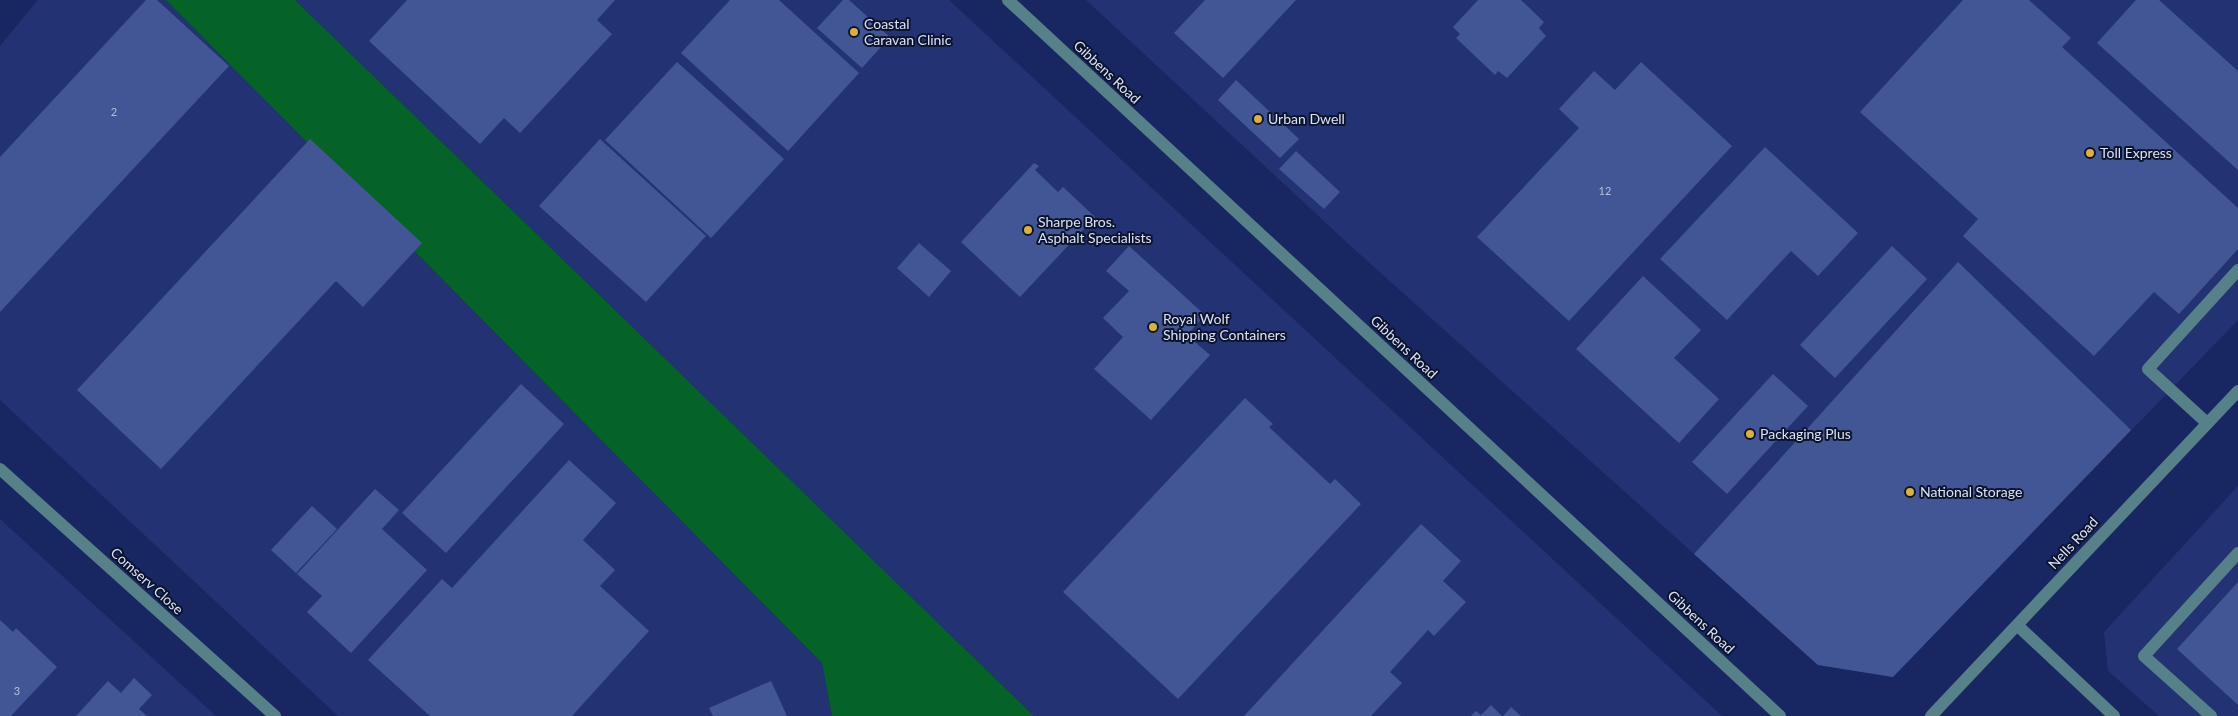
<svg xmlns="http://www.w3.org/2000/svg" width="2238" height="716" viewBox="0 0 2238 716" font-family="Lato,sans-serif">
<style>
.built{fill:#233272}
.green{fill:#056327}
.building{fill:#425695}
.lines{fill:none;stroke-linecap:round;stroke-linejoin:round}
.minor{stroke:#578188;stroke-width:12}
.poi-dot{fill:#ddb133;stroke:#0c142d;stroke-width:2}
.labels{text-anchor:middle;stroke-width:4;stroke-linejoin:round;paint-order:stroke}
.number-label{font-size:11px;fill:#b4bfdf}
.poi-label{font-size:14px;fill:#dae2f8;stroke:#0c142d;text-anchor:start}
.street-label{font-size:14px;fill:#dae2f8;stroke:#0c142d}
</style>
<rect width="100%" height="100%" fill="#182761"/>
<path class="built" d="M38 0H166L822 663 832 716H338L0 400V46Z
M295 0H949L1722 716H1034Z
M1086 0H2238V320L1893 677 1818 665 1354 249Z
M2238 486V716H2159L2108 671 2104 632Z
M0 519 216 716H0Z"/>
<path class="green" d="M166 0H295L1034 716H832L822 663Z"/>
<path class="building" d="M146 0H157L229 66 0 312V157Z
M407 0H615L597 20 612 34 520 133 504 118 480 144 369 41Z
M730 0H779L859 73 788 151 681 53Z
M843 0H849L890 37 862 68 817 28Z
M1205 0H1296L1223 78 1174 33Z
M1478 0H1521L1544 22 1539 28 1546 36 1507 78 1498 71 1495 75 1456 38 1460 34 1453 27Z
M1963 0H2029L2071 38 2062 47 2238 208V249L2179 314 2154 292 2094 356 1963 236 1978 219 1860 112Z
M2136 0H2159L2238 71V170L2097 43Z
M677 62 784 159 711 238 605 140Z
M1641 62 1732 146 1569 321 1477 237 1579 128 1559 109 1594 71 1615 90Z
M1236 80 1299 139 1280 158 1218 100Z
M310 139 422 243 363 307 336 281 161 469 77 390Z
M600 139 706 236 646 302 539 206Z
M1765 147 1858 233 1818 276 1791 251 1727 320 1660 259Z
M1296 151 1340 192 1324 209 1279 169Z
M1034 163 1039 166 1035 170 1058 192 1063 187 1095 217 1020 297 961 242Z
M919 243 951 271 929 297 897 268Z
M1129 246 1205 315 1187 335 1210 355 1151 420 1094 369 1123 337 1103 318 1129 291 1106 271Z
M1892 246 1927 279 1835 378 1800 345Z
M1958 262 2131 430 1893 677 1818 665 1694 554Z
M1643 276 1701 330 1674 358 1719 399 1679 443 1576 349Z
M1773 374 1808 406 1727 494 1692 462Z
M521 384 564 424 446 553 402 513Z
M1245 398 1273 424 1269 427 1330 484 1335 479 1361 504 1178 699 1063 592Z
M569 460 616 503 583 540 615 570 600 586 649 631 572 716H430L368 660 442 579 452 588Z
M375 489 399 510 382 529 427 570 351 653 307 612 322 596 297 574Z
M312 506 337 529 296 573 271 550Z
M1421 524 1461 561 1443 581 1466 602 1434 636 1428 630 1390 672 1402 683 1371 716H1244Z
M2238 582V705L2177 649Z
M0 620 13 632 16 628 57 667 11 716H0Z
M134 678 152 695 139 709 147 716H76L108 681 121 693Z
M771 681 787 716H713L709 708Z
M1491 705 1502 716H1471L1476 711 1481 715Z
M1511 707 1521 716H1503Z"/>
<g class="lines">
<path class="minor" d="M1008 0 1780 716
M2207 423 2148 369 2238 270
M0 469 275 716
M2017 625 2114 716
M1931 716 2238 391
M2211 716 2144 656 2238 553"/>
</g>
<g class="poi-dot">
<circle cx="854" cy="32" r="5"/>
<circle cx="1258" cy="119" r="5"/>
<circle cx="2090" cy="153" r="5"/>
<circle cx="1028" cy="230" r="5"/>
<circle cx="1153" cy="327" r="5"/>
<circle cx="1750" cy="434" r="5"/>
<circle cx="1910" cy="492" r="5"/>
</g>
<g class="labels">
<g class="number-label">
<text x="114" y="116">2</text>
<text x="1605" y="195">12</text>
<text x="17" y="695">3</text>
</g>
<g class="poi-label">
<text x="864" y="29">Coastal<tspan x="864" dy="16">Caravan Clinic</tspan></text>
<text x="1268" y="124">Urban Dwell</text>
<text x="2100" y="158">Toll Express</text>
<text x="1038" y="227">Sharpe Bros.<tspan x="1038" dy="16">Asphalt Specialists</tspan></text>
<text x="1163" y="324">Royal Wolf<tspan x="1163" dy="16">Shipping Containers</tspan></text>
<text x="1760" y="439">Packaging Plus</text>
<text x="1920" y="497">National Storage</text>
</g>
<g class="street-label">
<text transform="translate(1107 72) rotate(43)" y="5">Gibbens Road</text>
<text transform="translate(1404 347) rotate(43)" y="5">Gibbens Road</text>
<text transform="translate(2073 543) rotate(-47)" y="5">Nells Road</text>
<text transform="translate(147 581) rotate(42)" y="5">Comserv Close</text>
<text transform="translate(1701 622) rotate(43)" y="5">Gibbens Road</text>
</g>
</g>
</svg>
